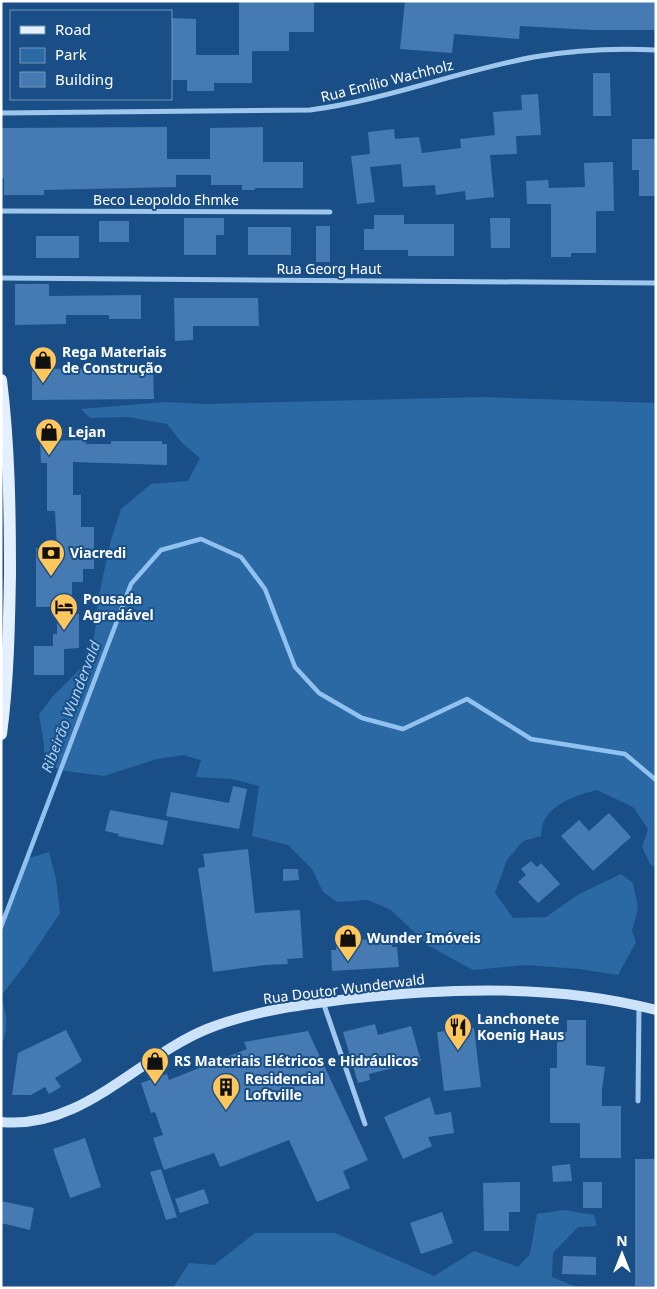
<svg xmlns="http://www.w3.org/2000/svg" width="657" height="1289" viewBox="0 0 657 1289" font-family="'Noto Sans',sans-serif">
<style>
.green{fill:#2b69a4}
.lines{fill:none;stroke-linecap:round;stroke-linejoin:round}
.stream{stroke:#91c2ef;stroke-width:4.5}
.building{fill:#457bb2}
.street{stroke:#9fc6ed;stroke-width:5}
.secondary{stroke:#cbe2f9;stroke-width:10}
.primary{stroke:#e5f0ff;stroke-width:12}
.labels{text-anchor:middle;stroke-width:4;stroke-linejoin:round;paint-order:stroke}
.street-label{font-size:14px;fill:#fff;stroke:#194f86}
.poi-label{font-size:14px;font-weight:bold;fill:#fff;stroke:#194f86;text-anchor:start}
.water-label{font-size:15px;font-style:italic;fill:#aad0f4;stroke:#194f86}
</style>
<rect width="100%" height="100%" fill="#194f86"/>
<path class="green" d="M482 397 656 403V868L650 864 642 847 648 829 633 807 597 790C578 795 554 802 544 821 542 825 542 831 541 836L523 841 507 860 495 893 513 918 546 917 579 894 621 874 633 883 638 908 632 931 636 942 618 975 579 969 525 965 473 970 429 946 391 910 368 900 337 902 323 892 312 869 288 845 252 836 259 786 231 779 196 777 201 760 183 755 157 759 104 776 65 771 44 764V745L39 714 54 695 89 660 95 631 98 599 111 540 121 509 151 484 188 481 200 458 182 443 167 424 128 417 90 418 81 409 165 402 202 404Z
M49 852 56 879 60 913 25 965 1 996V918L29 858Z
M1 997C7 1015 9 1029 1 1046Z
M564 1210 594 1215 597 1226 578 1227 553 1253 552 1277 579 1288H173L189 1263 214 1265 255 1233H335L434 1276 474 1251 518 1267 530 1254 537 1214Z"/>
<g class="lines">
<path class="stream" d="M1 927 131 584 161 550 201 539 241 557 265 589 295 667 319 693 362 718 403 729 467 699 531 739 625 754 656 780"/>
</g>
<path class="building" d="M239 1H314V32H289V51H252V83H214V91H187V80H171V18L196 19V55H239Z
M405 1H656V30H592L520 26 519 39 454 34 452 53 400 49Z
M593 73H610L611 116H593Z
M538 94 541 135 516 136 517 154 490 155 494 197 466 200 465 191 436 195 435 185 403 187 401 164 370 167 375 202 357 204 351 156 370 154 368 132 394 129 395 139 419 137 422 153 461 148 460 139 495 135 493 112 522 110 521 95Z
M167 127V159H210V128L263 127V162H303V188H255V190H242V185H211V175H176V187L44 190V195H4V178H1V128Z
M632 139H656V196H639V170H632Z
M613 162 614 211H596V253H571V257H551V204H527L526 181 548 180 549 188 585 187 584 163Z
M374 215H404V224H454V256H408V250H364V229H374Z
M184 218H224V235H216V255H184Z
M490 218H510V248H491Z
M99 221H129V242H99Z
M316 226H330V262H316Z
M248 227H291V255H248Z
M36 236H79V258H36Z
M15 284H49V296L141 295V319H109V315H66V324L15 325Z
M174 298H258L259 326H193V340L175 341Z
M153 368 154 399 32 400V369Z
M86 440V444H111V441H162V444H167V465L73 462V495H81V527H94V569H83V582H72V614H79V648L64 649V675H34V646H53V634H57V607H36V548H57L55 511H47V463H41L40 441Z
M233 786 247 789 239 829 166 816 171 792 229 803Z
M110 810 168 821 163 845 118 836 119 834 105 831Z
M609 813 631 837 593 871 561 836 579 820 589 831Z
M248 849 255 913 300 910 303 958 287 959 288 964 265 965 213 972 198 868 205 867 203 854Z
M531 861 537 867 541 863 560 884 538 903 518 882 526 875 521 869Z
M283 869H298L299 880 283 881Z
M392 938V947H397L399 967 332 971 331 950H336V941Z
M567 1020H586V1065L605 1067 602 1090V1106H621V1158H580V1123H550V1068H557V1032H567Z
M375 1024 378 1035 411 1026 421 1061 369 1074 370 1080 358 1083 343 1032Z
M474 1028 481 1087 444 1091 437 1032Z
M66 1030 82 1061 55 1078 61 1087 49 1094 45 1087 31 1095H12L18 1053Z
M308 1031 368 1160 343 1171 350 1188 317 1202 289 1140 220 1167 214 1153 164 1170 153 1138 163 1135 155 1112 151 1113 141 1083 167 1074 169 1080 247 1049 244 1042Z
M430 1097 435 1115 451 1112 454 1133 428 1137 432 1146 403 1159 384 1117Z
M85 1138 101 1187 70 1198 53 1149Z
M635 1159H656V1286H635Z
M570 1164 572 1181 553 1182 552 1166Z
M161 1169 177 1217 166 1220 150 1172Z
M520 1182V1212H509V1231H484L483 1183Z
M583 1182H602V1208H583Z
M204 1189 209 1203 180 1213 175 1199Z
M1 1201 34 1208 30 1230 1 1223Z
M442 1212 453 1243 421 1254 410 1223Z
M563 1256 596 1257V1275L562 1274Z"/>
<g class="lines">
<path class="street" d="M1 113 310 110C386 100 458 71 534 57 574 50 615 48 656 50
M1 211 330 212
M1 278 656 283
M323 1002 365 1124
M638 1101 639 1006"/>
<path class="secondary" d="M1 1122C82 1130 138 1057 207 1029 252 1011 300 1005 348 999 449 988 556 984 656 1010"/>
<path class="primary" d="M1 380C9 445 10 509 10 574 9 628 8 681 1 734"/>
</g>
<defs>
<g id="shop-pin" transform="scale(1.4375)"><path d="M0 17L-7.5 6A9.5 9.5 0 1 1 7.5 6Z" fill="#ffc65b" stroke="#194f86"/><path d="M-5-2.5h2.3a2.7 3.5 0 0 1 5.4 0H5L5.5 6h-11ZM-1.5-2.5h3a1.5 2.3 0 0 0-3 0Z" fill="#111"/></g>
<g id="bank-pin" transform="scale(1.4375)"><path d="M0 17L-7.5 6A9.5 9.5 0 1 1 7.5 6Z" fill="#ffc65b" stroke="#194f86"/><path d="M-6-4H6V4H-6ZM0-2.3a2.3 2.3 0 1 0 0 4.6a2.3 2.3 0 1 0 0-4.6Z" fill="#111"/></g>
<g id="hotel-pin" transform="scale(1.4375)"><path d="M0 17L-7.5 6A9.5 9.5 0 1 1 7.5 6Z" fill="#ffc65b" stroke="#194f86"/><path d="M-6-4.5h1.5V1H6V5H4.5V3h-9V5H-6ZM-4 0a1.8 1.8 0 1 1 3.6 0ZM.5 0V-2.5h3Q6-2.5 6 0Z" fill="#111"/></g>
<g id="restaurant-pin" transform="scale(1.4375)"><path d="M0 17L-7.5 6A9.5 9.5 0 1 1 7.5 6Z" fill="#ffc65b" stroke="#194f86"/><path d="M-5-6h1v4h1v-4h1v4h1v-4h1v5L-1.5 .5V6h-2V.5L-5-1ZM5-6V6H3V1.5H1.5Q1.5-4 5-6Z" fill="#111"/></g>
<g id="building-pin" transform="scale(1.4375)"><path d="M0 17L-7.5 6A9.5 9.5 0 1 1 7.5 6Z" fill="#ffc65b" stroke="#194f86"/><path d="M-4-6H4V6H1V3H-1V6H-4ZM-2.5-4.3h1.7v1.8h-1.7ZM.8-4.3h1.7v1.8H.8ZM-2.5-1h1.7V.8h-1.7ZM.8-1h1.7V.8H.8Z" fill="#111"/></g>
</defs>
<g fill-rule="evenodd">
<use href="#shop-pin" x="43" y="360"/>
<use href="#shop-pin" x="49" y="432"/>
<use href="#bank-pin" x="51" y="553"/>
<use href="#hotel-pin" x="64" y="607"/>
<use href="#shop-pin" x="348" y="938"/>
<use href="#restaurant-pin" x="458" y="1027"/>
<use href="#shop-pin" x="155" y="1061"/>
<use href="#building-pin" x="226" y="1087"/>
</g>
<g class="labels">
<g class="street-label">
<text transform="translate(387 81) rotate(-14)" y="5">Rua Emílio Wachholz</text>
<text x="166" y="205">Beco Leopoldo Ehmke</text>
<text x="329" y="274">Rua Georg Haut</text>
<text transform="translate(344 989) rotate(-7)" y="5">Rua Doutor Wunderwald</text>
</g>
<g class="poi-label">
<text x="62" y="357">Rega Materiais<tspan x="62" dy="16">de Construção</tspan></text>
<text x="68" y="437">Lejan</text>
<text x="70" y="558">Viacredi</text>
<text x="83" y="604">Pousada<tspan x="83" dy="16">Agradável</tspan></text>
<text x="367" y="943">Wunder Imóveis</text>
<text x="477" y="1024">Lanchonete<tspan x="477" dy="16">Koenig Haus</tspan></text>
<text x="174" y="1066">RS Materiais Elétricos e Hidráulicos</text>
<text x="245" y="1084">Residencial<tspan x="245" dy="16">Loftville</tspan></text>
</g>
<g class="water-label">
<text transform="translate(71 707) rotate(-69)" y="5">Ribeirão Wundervald</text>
</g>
</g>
<rect width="657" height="1289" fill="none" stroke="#ffffff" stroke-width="5"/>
<rect x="10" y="10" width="162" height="90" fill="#194f86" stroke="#7595b6"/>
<rect x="20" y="26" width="25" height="8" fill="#e5f0ff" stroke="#7595b6"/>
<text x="55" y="35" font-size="15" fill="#ffffff">Road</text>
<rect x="20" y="48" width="25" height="15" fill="#2b69a4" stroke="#7595b6"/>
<text x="55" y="60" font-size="15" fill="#ffffff">Park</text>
<rect x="20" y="72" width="25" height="15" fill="#457bb2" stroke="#7595b6"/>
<text x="55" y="85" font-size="15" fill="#ffffff">Building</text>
<g transform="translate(622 1254)" stroke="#194f86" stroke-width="4" paint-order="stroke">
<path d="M0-4L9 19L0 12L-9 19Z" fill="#ffffff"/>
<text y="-8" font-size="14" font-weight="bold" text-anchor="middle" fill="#ffffff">N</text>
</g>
</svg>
